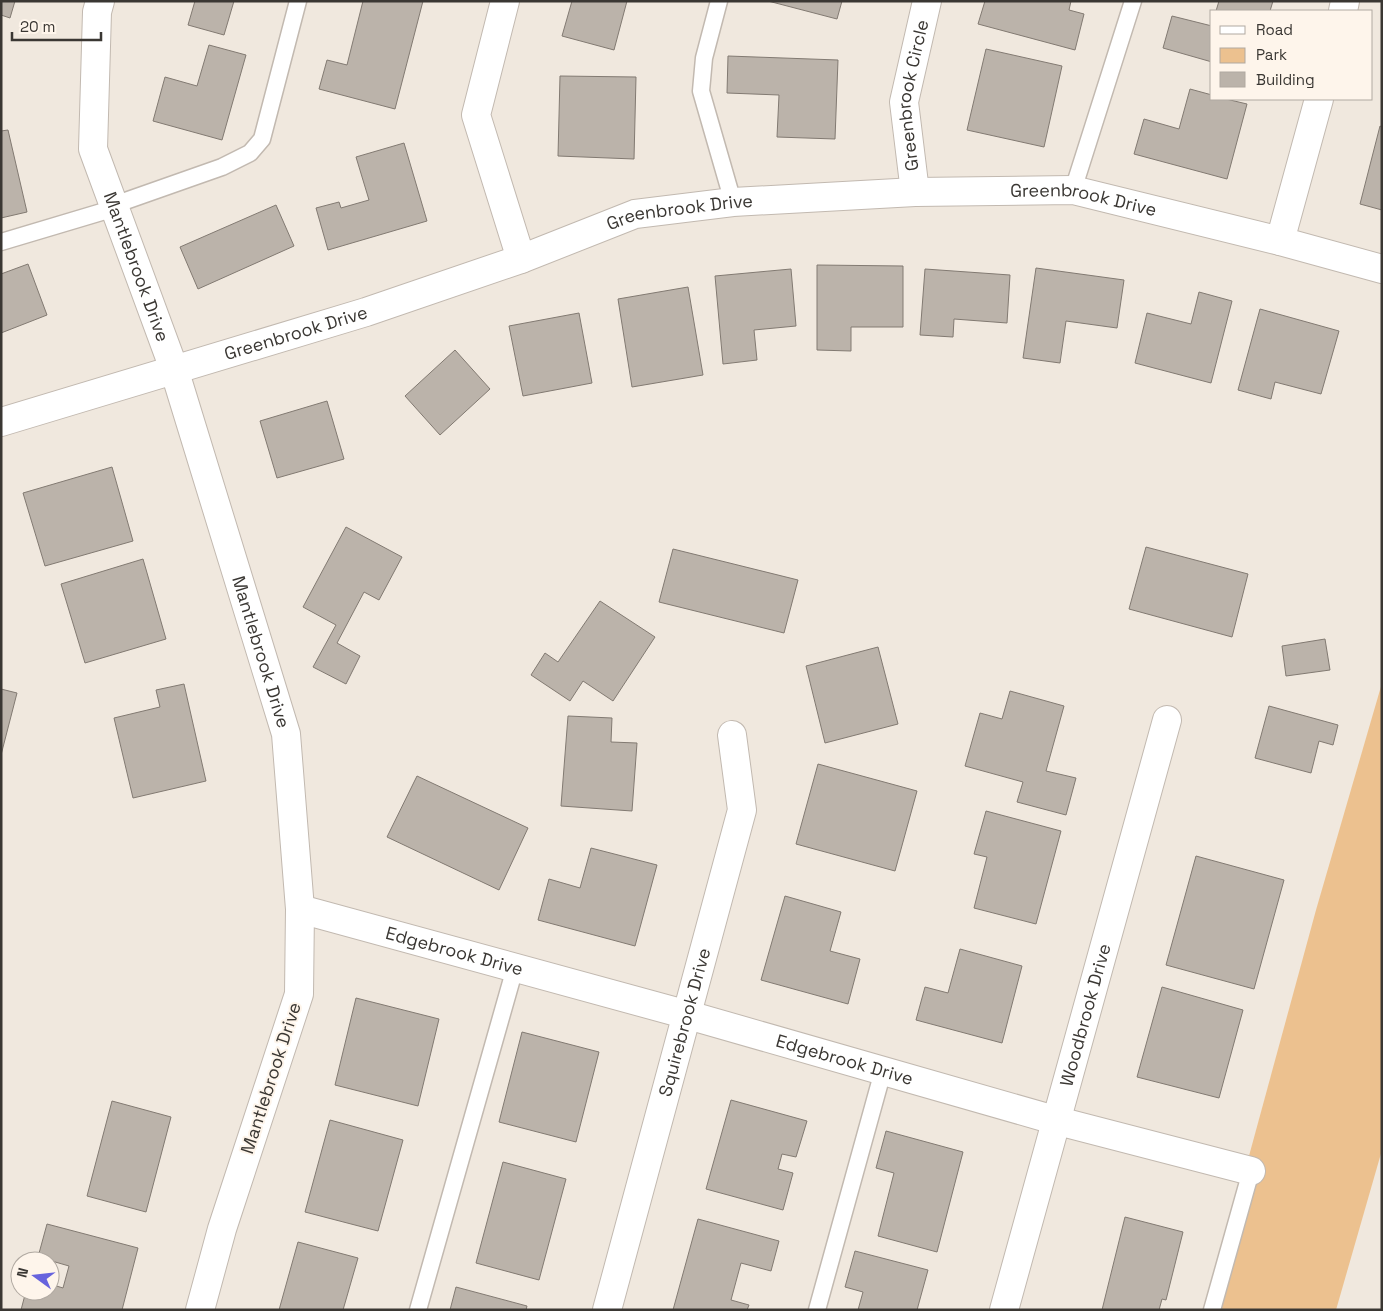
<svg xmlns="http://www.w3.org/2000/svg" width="1383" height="1311" viewBox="0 0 1383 1311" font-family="'Space Grotesk',sans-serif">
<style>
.green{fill:#ecc18f}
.building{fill:#bbb3aa;stroke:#827a72}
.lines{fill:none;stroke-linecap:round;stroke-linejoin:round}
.lane-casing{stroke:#c2b9b0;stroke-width:19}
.street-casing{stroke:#c2b9b0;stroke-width:30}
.secondary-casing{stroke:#c2b9b0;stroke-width:30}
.lane{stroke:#fff;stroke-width:16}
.street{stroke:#fff;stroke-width:28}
.secondary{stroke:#fff;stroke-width:28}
.labels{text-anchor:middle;stroke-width:4;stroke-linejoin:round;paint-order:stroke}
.street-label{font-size:18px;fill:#3a3733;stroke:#fef5eb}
</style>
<rect width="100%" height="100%" fill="#f0e8de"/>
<path class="green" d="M1382 683V1150L1336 1310H1207L1316 910Z"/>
<path class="building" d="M1 1H15L10 18 1 15Z
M195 1H234L224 35 188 25Z
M363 1H423L395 109 319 89 327 60 347 65Z
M572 1H627L614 50 562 36Z
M768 1H842L837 19Z
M985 1H1071L1069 10 1084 14 1075 50 978 24Z
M1219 1H1273L1270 11H1216Z
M1172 16 1212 26V62L1163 48Z
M209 45 246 55 222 140 153 121 165 77 197 86Z
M986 49 1062 66 1044 147 967 130Z
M728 56 838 60 835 139 777 137 779 95 727 93Z
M560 76 636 77 634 159 558 156Z
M1190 89 1212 95V99H1226L1247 104 1227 179 1134 154 1144 119 1179 129Z
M1380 126 1382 127V210L1360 204Z
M8 130 27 212 1 218V131Z
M404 143 427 221 328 250 316 208 339 202 341 208 369 200 356 157Z
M276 205 294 246 198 289 180 247Z
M28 264 47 315 1 333V274Z
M817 265 903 266V327H851V351L817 350Z
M1036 268 1124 280 1117 328 1066 321 1060 363 1023 358Z
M791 269 796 326 754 330 757 360 723 364 715 276Z
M925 269 1010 275 1007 323 954 319 953 337 920 335Z
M688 287 703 375 632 387 618 299Z
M1199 292 1232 301 1211 383 1135 363 1147 313 1191 324Z
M1260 309 1339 331 1321 394 1275 382 1271 399 1238 390Z
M579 313 592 383 523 396 509 326Z
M455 350 490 389 440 435 405 396Z
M327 401 344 459 277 478 260 421Z
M112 467 133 541 45 566 23 493Z
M346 527 402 557 379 600 364 592 337 643 360 656 346 684 313 667 336 625 303 607Z
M1146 547 1248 574 1232 637 1129 609Z
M673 549 798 580 784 633 659 602Z
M143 559 166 639 85 663 61 584Z
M600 601 655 637 613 701 583 681 570 701 531 675 545 653 558 662Z
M1325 639 1330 670 1286 676 1282 646Z
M878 647 898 724 825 743 806 666Z
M184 684 206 781 133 798 114 718 160 707 156 690Z
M1 689 17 693 1 755Z
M1010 691 1064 706 1046 771 1076 778 1066 815 1017 802 1023 782 965 766 980 713 1002 719Z
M1269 706 1338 725 1333 745 1319 741 1311 773 1255 758Z
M568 716 612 718 611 742 637 743 632 811 561 806Z
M818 764 917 791 895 871 796 844Z
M417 776 528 828 499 890 387 837Z
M986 811 1061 831 1036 924 974 908 987 857 974 854Z
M591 848 657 865 635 946 538 920 549 879 580 888Z
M1196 856 1284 880 1254 989 1166 965Z
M785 896 841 912 830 951 860 959 848 1004 761 980Z
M960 949 1022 966 1002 1043 916 1020 925 987 948 993Z
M1162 987 1243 1010 1219 1098 1137 1077Z
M356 998 439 1019 418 1106 335 1085Z
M522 1032 599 1052 576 1142 499 1122Z
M731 1100 807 1121 796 1157 782 1154 778 1169 793 1173 783 1210 706 1189Z
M112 1101 171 1117 146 1212 87 1196Z
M330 1120 403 1140 378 1231 305 1212Z
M886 1131 963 1152 937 1252 878 1236 894 1173 876 1168Z
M503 1162 566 1179 539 1280 476 1263Z
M1125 1217 1183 1232 1166 1300 1162 1299 1159 1310H1102Z
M698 1219 779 1241 771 1271 741 1263 731 1300 749 1305 747 1310H673Z
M47 1224 138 1248 122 1310H21L26 1291H50V1284L63 1288 69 1266 38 1257Z
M298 1242 358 1258 343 1310H279Z
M855 1251 928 1270 917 1310H858L863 1292 845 1287Z
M456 1287 527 1306 526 1310H450Z"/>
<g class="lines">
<g class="lane-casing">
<path id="lane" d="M719 1 704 58 701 91 733 202
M1073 190 1133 1
M114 205 222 167 250 153 262 139 298 1
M1 242 115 208
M418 1310 515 968
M817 1310 883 1071
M1212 1310 1251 1171"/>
</g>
<g class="street-casing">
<g id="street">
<path d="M505 1 476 115 521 259"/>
<path d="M1343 11 1345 1"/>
<path id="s1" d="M915 192 904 102 927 1"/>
<path d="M1280 241 1319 99"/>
<path id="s2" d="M1 422 366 312 521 259 635 214 733 202 915 192 1073 190 1280 241 1382 269"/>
<path id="s3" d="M300 909 688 1015 1058 1121 1251 1171"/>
<path id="s4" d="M607 1310 742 810 732 735"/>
<path id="s5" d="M1004 1310 1167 720"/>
</g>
</g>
<g class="secondary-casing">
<g id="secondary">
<path id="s6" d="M100 1 97 12 93 149 174 369 286 734 300 909 299 994 222 1229 200 1310"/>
</g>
</g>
<use href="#lane" class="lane"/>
<use href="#street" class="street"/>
<use href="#secondary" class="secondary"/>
</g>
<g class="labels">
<g class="street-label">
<text dy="6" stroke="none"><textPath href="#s1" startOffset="98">Greenbrook Circle</textPath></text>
<text dy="6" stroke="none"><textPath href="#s2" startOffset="1118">Greenbrook Drive</textPath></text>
<text dy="6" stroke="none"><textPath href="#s2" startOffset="712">Greenbrook Drive</textPath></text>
<text dy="6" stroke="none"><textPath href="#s6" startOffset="274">Mantlebrook Drive</textPath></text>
<text dy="6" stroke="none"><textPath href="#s2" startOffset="308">Greenbrook Drive</textPath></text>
<text dy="6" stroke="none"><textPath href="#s6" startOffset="679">Mantlebrook Drive</textPath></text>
<text dy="6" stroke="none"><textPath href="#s3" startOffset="160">Edgebrook Drive</textPath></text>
<text dy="6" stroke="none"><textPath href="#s5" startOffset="306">Woodbrook Drive</textPath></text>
<text dy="6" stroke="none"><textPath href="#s4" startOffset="298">Squirebrook Drive</textPath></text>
<text dy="6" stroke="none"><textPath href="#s3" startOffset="565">Edgebrook Drive</textPath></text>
<text transform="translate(271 1078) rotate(-72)" y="6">Mantlebrook Drive</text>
</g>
</g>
<rect width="1383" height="1311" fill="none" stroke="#3a3733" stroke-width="5"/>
<rect x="1210" y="10" width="162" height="90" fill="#fef5eb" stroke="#b0a9a1"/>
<rect x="1220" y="26" width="25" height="8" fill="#ffffff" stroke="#b0a9a1"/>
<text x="1256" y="35" font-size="15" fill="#3a3733">Road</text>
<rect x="1220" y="48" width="25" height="15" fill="#ecc18f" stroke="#b0a9a1"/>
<text x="1256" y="60" font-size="15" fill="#3a3733">Park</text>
<rect x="1220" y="72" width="25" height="15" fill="#bbb3aa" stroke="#b0a9a1"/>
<text x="1256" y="85" font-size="15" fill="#3a3733">Building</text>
<g transform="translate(35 1276) rotate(285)"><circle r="24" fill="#fef5eb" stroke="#b0a9a1"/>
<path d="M0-4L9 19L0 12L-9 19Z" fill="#6763dd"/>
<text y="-8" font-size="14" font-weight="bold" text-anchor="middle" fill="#3a3733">N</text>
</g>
<path d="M12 32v8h89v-8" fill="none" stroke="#3a3733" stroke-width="2.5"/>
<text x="20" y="32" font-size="15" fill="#3a3733" stroke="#fef5eb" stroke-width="4" paint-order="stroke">20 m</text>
</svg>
